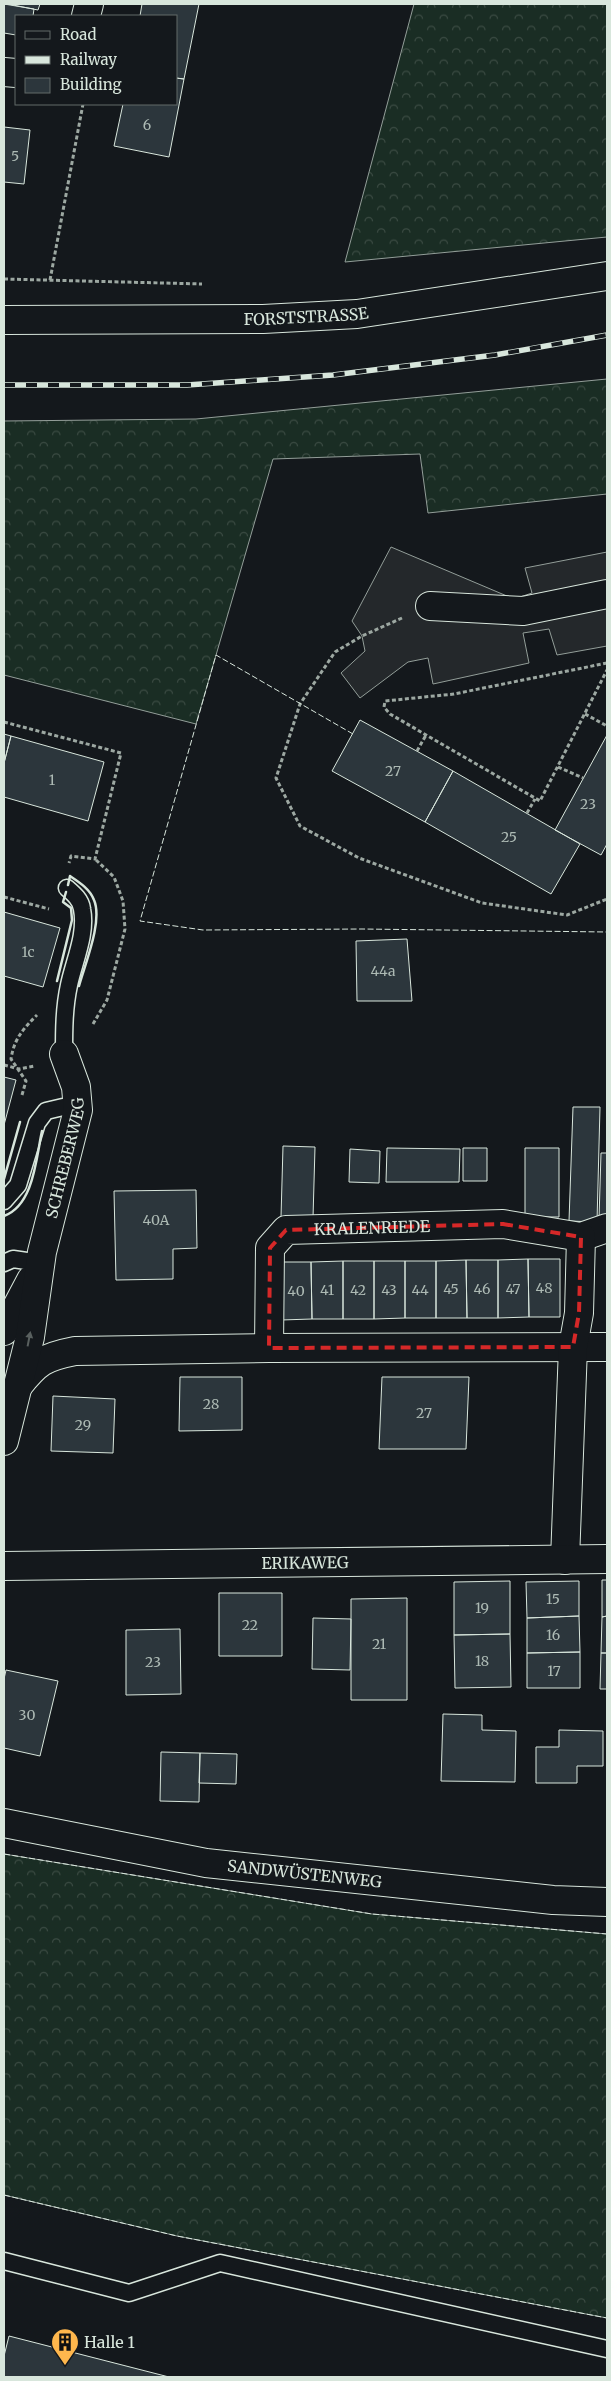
<svg xmlns="http://www.w3.org/2000/svg" width="611" height="2381" viewBox="0 0 611 2381" font-family="Merriweather,serif">
<style>
.forest{fill:url(#forest-crowns);stroke:#939e99}
.parking{fill:#24282b;stroke:#939e99}
.building{fill:#2c363c;stroke:#d8e6dc}
.lines{fill:none;stroke-linecap:round;stroke-linejoin:round}
.lane-casing{stroke:#d8e6dc;stroke-width:19}
.street-casing{stroke:#d8e6dc;stroke-width:30}
.secondary-casing{stroke:#d8e6dc;stroke-width:30}
.path{stroke:#9da8a2;stroke-width:3;stroke-dasharray:4 2.5;stroke-linecap:butt}
.lane{stroke:#14181c;stroke-width:16}
.street{stroke:#14181c;stroke-width:28}
.secondary{stroke:#14181c;stroke-width:28}
.rail-casing{stroke:#d8e6dc;stroke-width:5.5}
.rail{stroke:#14181c;stroke-width:4;stroke-dasharray:11;stroke-linecap:butt}
.fence{stroke:#d8e6dc;stroke-width:1;stroke-dasharray:6 2.5;stroke-linecap:butt}
.wall{stroke:#d8e6dc;stroke-width:2.5}
.oneway{fill:#59605f}
.marked{fill:none;stroke:#d62828;stroke-width:4;stroke-dasharray:10 6;stroke-linejoin:round}
.labels{text-anchor:middle;stroke-width:4;stroke-linejoin:round;paint-order:stroke}
.number-label{font-size:14px;fill:#adbab4}
.street-label{font-size:16px;fill:#d8e6dc;stroke:#14181c}
.poi-label{font-size:16px;fill:#d8e6dc;stroke:#14181c;text-anchor:start}
</style>
<defs>
<pattern id="forest-crowns" width="20" height="18" patternUnits="userSpaceOnUse" patternTransform="scale(1.25)"><rect width="20" height="18" fill="#1a2d24"/><path d="M2 6a3 3 0 1 1 6 0M12 15a3 3 0 1 1 6 0" fill="none" stroke="#3b4b43"/></pattern>
</defs>
<rect width="100%" height="100%" fill="#14181c"/>
<path class="forest" d="M414 4H607V237L345 262Z
M607 379V494L428 513 420 454 273 459 196 724 4 675V421L196 419Z
M4 1854 372 1914 607 1934V2318L177 2236 4 2195Z"/>
<path class="parking" d="M391 547 514 599 532 593 525 568 607 552V646L557 655 549 629 523 633 529 663 433 684 428 658 408 662 360 698 341 673 365 651 362 636 352 621Z"/>
<path class="building" d="M4 4 34 9 33 16H16V35L4 33Z
M8 4H40L38 10Z
M142 4H199L184 79 176 78V16H140Z
M176 78 184 79 169 157 114 146 123 104H176Z
M4 127 30 130 24 184 4 182Z
M360 720 453 771 425 822 332 771Z
M4 734 11 736 4 763Z
M607 735V844L601 855 555 830Z
M11 736 104 762 88 821 4 797V763Z
M453 771 580 844 551 894 425 822Z
M4 912 60 928 43 987 4 976Z
M407 939 412 1001H357L356 941Z
M4 1077 16 1080 4 1125Z
M573 1107H600L597 1222 569 1221Z
M283 1146 315 1147 313 1218 281 1217Z
M387 1148 460 1149 459 1182H386Z
M463 1148H487V1181H463Z
M525 1148H559V1217H525Z
M350 1149 380 1151 379 1183 349 1182Z
M601 1153H607V1219H599Z
M196 1190 197 1248 173 1249V1279L116 1280 114 1191Z
M528 1259 529 1317 498 1318V1260Z
M528 1259H560V1317H529Z
M466 1260 467 1318H436V1261Z
M466 1260H498V1318H467Z
M343 1261H374V1319H343Z
M343 1261V1319H312L311 1262Z
M374 1261H405V1318L374 1319Z
M405 1261H436V1318H405Z
M281 1262H311L312 1319 281 1320Z
M180 1377H242V1430L179 1431Z
M382 1377H469L466 1449H379Z
M53 1396 115 1399 113 1453 51 1451Z
M602 1580H607V1616L602 1617Z
M510 1581V1634L454 1635V1582Z
M579 1581V1616L527 1618 526 1582Z
M219 1593H282V1656H219Z
M407 1598V1700H351V1599Z
M579 1616 580 1652 527 1653V1618Z
M607 1616V1653H601L602 1617Z
M313 1618 351 1619 350 1670 312 1669Z
M180 1629 181 1694 126 1695V1630Z
M510 1634 511 1687 455 1688 454 1635Z
M580 1652V1688H527V1653Z
M601 1653H607V1689H600Z
M6 1670 58 1681 40 1756 4 1748V1679Z
M443 1714 482 1715V1730L516 1731 515 1782 441 1781Z
M559 1730 603 1731V1766H577V1783H536V1747H559Z
M161 1752 200 1753 199 1802 160 1801Z
M200 1753 237 1754 236 1784 199 1783Z
M9 2336 169 2377H4V2356Z"/>
<g class="lines">
<g class="lane-casing">
<path id="lane" d="M64 1054C64 1031 64 1008 69 985 74 961 87 934 82 909 81 900 74 894 67 888
M4 1201 18 1185 37 1123 46 1111 63 1107 78 1110
M4 1263 13 1259 40 1263
M4 2261 129 2293 220 2263 607 2349"/>
</g>
<g class="street-casing">
<g id="street">
<path d="M86 16 89 4"/>
<path d="M4 72 16 73"/>
<path d="M430 606 523 611 607 594"/>
<path d="M4 1331 31 1280"/>
<path id="s1" d="M269 1348 270 1248 286 1230 503 1224 581 1237 607 1228"/>
<path d="M18 1386C37 1362 44 1357 75 1351L269 1348 607 1347"/>
<path id="s2" d="M4 1441 30 1337 42 1252 78 1110 76 1087 64 1054"/>
<path d="M565 1560 573 1347 579 1313 581 1237"/>
<path id="s3" d="M4 1566 607 1559"/>
<path id="s4" d="M4 1823 206 1863 553 1900 607 1902"/>
</g>
</g>
<g class="secondary-casing">
<g id="secondary">
<path id="s5" d="M4 320 263 319 357 314 607 276"/>
</g>
</g>
<path class="path" d="M4 279 202 284
M50 280 83 104
M402 618 362 636 335 652 300 704 276 778 300 826 359 858 482 903 567 915 607 899
M607 663 454 694 385 701 384 707 390 714 540 801 607 670
M585 714 607 726
M4 722 121 753 95 859 71 856 69 863
M417 751 426 735
M558 767 583 778
M527 813 535 799
M4 897 49 909
M93 1024 107 1000 125 929 123 901 114 877 95 859
M4 1065 19 1069 35 1066
M22 1095 26 1081 11 1059C14 1039 23 1029 37 1015"/>
<use href="#lane" class="lane"/>
<use href="#street" class="street"/>
<use href="#secondary" class="secondary"/>
<g class="rail-casing">
<path id="rail" d="M4 385H187L333 375 495 355 607 335"/>
</g>
<use href="#rail" class="rail"/>
<path class="fence" d="M353 734 216 655 140 921 203 930 362 929 607 932
M4 1854 372 1914 607 1934
M4 2195 177 2236 607 2318"/>
<path class="wall" d="M68 885 70 876C79 882 90 889 94 900 103 921 85 964 79 986
M57 981 72 920 71 908 63 902 66 892
M4 1179 20 1122
M4 1216C34 1205 36 1158 42 1131"/>
</g>
<defs><path id="oneway-solid" d="M-6-.8H1V-3.2L6.5 0L1 3.2V.8H-6Z" transform="scale(1.25)"/></defs>
<use class="oneway" href="#oneway-solid" transform="translate(29 1339) rotate(-79)"/>
<path class="marked" d="M503 1224 581 1237 579 1313 573 1347 269 1348 270 1248 286 1230Z"/>
<defs>
<g id="building-pin" transform="scale(1.4375)"><path d="M0 17L-7.5 6A9.5 9.5 0 1 1 7.5 6Z" fill="#ffb74d" stroke="#14181c"/><path d="M-4-6H4V6H1V3H-1V6H-4ZM-2.5-4.3h1.7v1.8h-1.7ZM.8-4.3h1.7v1.8H.8ZM-2.5-1h1.7V.8h-1.7ZM.8-1h1.7V.8H.8Z" fill="#111"/></g>
</defs>
<g fill-rule="evenodd">
<use href="#building-pin" x="65" y="2342"/>
</g>
<g class="labels">
<g class="number-label">
<text x="147" y="130">6</text>
<text x="15" y="161">5</text>
<text x="393" y="776">27</text>
<text x="52" y="785">1</text>
<text x="588" y="809">23</text>
<text x="509" y="842">25</text>
<text x="28" y="957">1c</text>
<text x="383" y="976">44a</text>
<text x="156" y="1225">40A</text>
<text x="544" y="1293">48</text>
<text x="451" y="1294">45</text>
<text x="482" y="1294">46</text>
<text x="513" y="1294">47</text>
<text x="327" y="1295">41</text>
<text x="358" y="1295">42</text>
<text x="389" y="1295">43</text>
<text x="420" y="1295">44</text>
<text x="296" y="1296">40</text>
<text x="211" y="1409">28</text>
<text x="424" y="1418">27</text>
<text x="83" y="1430">29</text>
<text x="553" y="1604">15</text>
<text x="482" y="1613">19</text>
<text x="250" y="1630">22</text>
<text x="553" y="1640">16</text>
<text x="379" y="1649">21</text>
<text x="482" y="1666">18</text>
<text x="153" y="1667">23</text>
<text x="554" y="1676">17</text>
<text x="27" y="1720">30</text>
</g>
<g class="street-label">
<text dy="6" stroke="none"><textPath href="#s5" startOffset="302">FORSTSTRASSE</textPath></text>
<text dy="6" stroke="none"><textPath href="#s2" startOffset="290">SCHREBERWEG</textPath></text>
<text dy="6" stroke="none"><textPath href="#s1" startOffset="210">KRALENRIEDE</textPath></text>
<text dy="6" stroke="none"><textPath href="#s3" startOffset="301">ERIKAWEG</textPath></text>
<text dy="6" stroke="none"><textPath href="#s4" startOffset="305">SANDWÜSTENWEG</textPath></text>
</g>
<g class="poi-label">
<text x="84" y="2348">Halle 1</text>
</g>
</g>
<rect width="611" height="2381" fill="none" stroke="#d8e6dc" stroke-width="10"/>
<rect x="15" y="15" width="162" height="90" fill="#14181c" stroke="#626a69"/>
<rect x="25" y="31" width="25" height="8" fill="#14181c" stroke="#626a69"/>
<text x="60" y="40" font-size="15" fill="#d8e6dc">Road</text>
<rect x="25" y="56" width="25" height="8" fill="#d8e6dc" stroke="#626a69"/>
<text x="60" y="65" font-size="15" fill="#d8e6dc">Railway</text>
<rect x="25" y="78" width="25" height="15" fill="#2c363c" stroke="#626a69"/>
<text x="60" y="90" font-size="15" fill="#d8e6dc">Building</text>
</svg>
